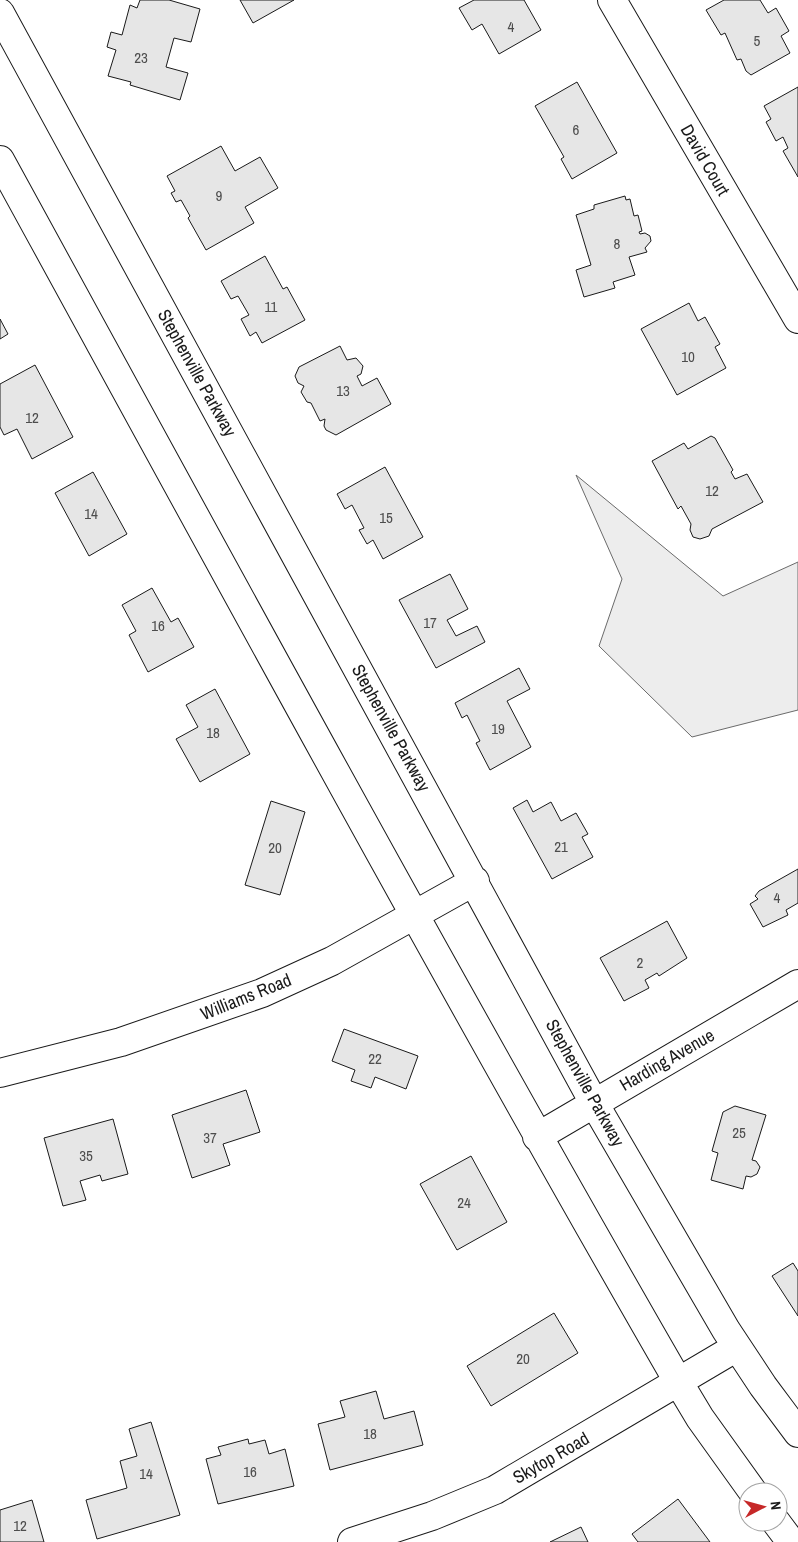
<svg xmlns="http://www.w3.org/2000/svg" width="798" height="1542" viewBox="0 0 798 1542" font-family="'Archivo Narrow',sans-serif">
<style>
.built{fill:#ededed;stroke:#6a6a6a}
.building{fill:#e6e6e6;stroke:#1a1a1a}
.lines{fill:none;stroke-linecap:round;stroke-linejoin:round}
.minor-casing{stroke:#1a1a1a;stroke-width:30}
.minor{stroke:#fff;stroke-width:28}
.labels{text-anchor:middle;stroke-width:4;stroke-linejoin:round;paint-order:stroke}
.number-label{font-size:15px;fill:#4d4d4d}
.street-label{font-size:18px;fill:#1a1a1a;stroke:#fff}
</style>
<rect width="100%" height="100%" fill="#fff"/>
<path class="built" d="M576 475 723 596 798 562V710L692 737 599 646 622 579Z"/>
<path class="building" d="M140 0H169L200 9 191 42 174 38 166 67 188 73 180 100 130 85 131 82 108 76 116 50 107 47 111 32 122 35 130 5 137 8Z
M240 0H294L253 23Z
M474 0H524L541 30 499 54 482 24 472 30 459 8Z
M724 0H760L768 13 776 8 789 31 781 36 790 53 751 75 746 71 741 59 737 60 725 33 721 35 706 10Z
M577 82 617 153 572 179 561 159 564 157 535 106Z
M798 87V177L783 151 788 148 783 137 776 141 766 122 771 119 764 106Z
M221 146 235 171 260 157 278 188 245 207 254 223 206 250 188 218 190 216 181 200 176 202 171 193 175 191 167 176Z
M625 196 626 200 630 199 634 216 638 215 642 231 639 232 640 234 645 233 650 236 651 241 645 248 647 252 629 257 635 275 613 282 615 288 584 297 576 270 591 265 576 215 594 209V205Z
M265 256 283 289 287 287 305 320 262 343 256 332 250 336 241 319 249 315 238 296 231 299 221 281Z
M689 303 698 321 705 317 720 344 715 347 726 368 677 395 641 329Z
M0 319 8 334 0 339Z
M340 346 347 360 356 358 363 366 361 374 357 376 362 386 377 378 391 404 336 435 326 430 324 426 325 419 320 421 311 403 307 402 301 392 304 386 298 383 295 376 299 367Z
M35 365 73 437 32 459 17 429 4 435 0 427V384Z
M711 436 715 438 733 470 731 472 735 479 747 474 763 502 712 529 709 536 700 539 693 537 690 530 691 524 681 506 678 509 652 461 684 443 688 449Z
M385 467 423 537 383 559 373 540 367 544 359 530 364 528 352 505 345 509 337 494Z
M93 472 127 534 89 556 55 493Z
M450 574 468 609 447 620 456 636 477 626 485 642 436 668 399 600Z
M152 588 171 622 178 618 194 647 148 672 129 635 136 631 122 605Z
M519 668 530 689 507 701 531 747 490 770 476 743 480 741 467 715 462 718 455 703Z
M215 689 250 754 200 782 176 739 198 727 186 705Z
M527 800 533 812 551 802 561 821 576 813 588 834 582 837 593 857 552 879 513 808Z
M271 801 305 812 280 895 245 885Z
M798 869V903L786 910 788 915 763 927 750 904 758 899 755 896 759 891Z
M667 921 687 958 659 976 657 973 645 980 649 988 624 1001 600 958Z
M344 1029 418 1056 406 1089 375 1077 371 1088 351 1081 355 1070 332 1061Z
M246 1090 260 1132 223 1144 230 1165 192 1178 172 1115Z
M735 1106 766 1115 752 1160 756 1161 760 1167 757 1174 751 1177 746 1176 743 1189 711 1180 718 1153 712 1151 723 1112Z
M113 1119 128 1174 102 1181 100 1175 80 1181 86 1200 63 1206 44 1138Z
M471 1156 507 1222 457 1250 420 1184Z
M793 1263 798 1271V1316L772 1276Z
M554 1313 578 1353 491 1406 467 1366Z
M376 1391 384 1419 414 1411 423 1445 330 1470 318 1424 345 1417 340 1401Z
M151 1422 180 1515 97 1539 86 1500 127 1488 120 1461 137 1456 129 1429Z
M248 1439 249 1444 265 1440 269 1454 285 1449 294 1486 218 1504 206 1459 221 1455 218 1447Z
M678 1499 710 1542H638L632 1534Z
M32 1500 44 1542H0V1510Z
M581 1527 588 1542H550Z"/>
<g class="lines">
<g class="minor-casing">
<path id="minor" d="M612 0 798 319
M0 13 594 1103 726 1330 763 1386 798 1433
M0 160C224 569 446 979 679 1383L700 1418 753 1492
M0 1073 121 1042 262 993 332 961 475 881
M537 1137 798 984
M776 1522 791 1542
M352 1542 432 1516 495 1490 737 1347"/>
</g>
<use href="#minor" class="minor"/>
</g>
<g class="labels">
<g class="number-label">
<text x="511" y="32">4</text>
<text x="757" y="46">5</text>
<text x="141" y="63">23</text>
<text x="576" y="135">6</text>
<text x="219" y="201">9</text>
<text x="617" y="249">8</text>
<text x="271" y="312">11</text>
<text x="688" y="362">10</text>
<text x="343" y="396">13</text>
<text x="32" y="423">12</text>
<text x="712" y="496">12</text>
<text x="91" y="519">14</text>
<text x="386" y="523">15</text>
<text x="430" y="628">17</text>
<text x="158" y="631">16</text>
<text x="498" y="734">19</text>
<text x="213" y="738">18</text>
<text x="561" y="852">21</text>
<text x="275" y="853">20</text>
<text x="777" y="903">4</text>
<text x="640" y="968">2</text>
<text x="375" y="1064">22</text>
<text x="739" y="1138">25</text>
<text x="210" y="1143">37</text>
<text x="86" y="1161">35</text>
<text x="464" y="1208">24</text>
<text x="523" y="1364">20</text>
<text x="370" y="1439">18</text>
<text x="250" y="1477">16</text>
<text x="146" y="1479">14</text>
<text x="20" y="1531">12</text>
</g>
<g class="street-label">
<text transform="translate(705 160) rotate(60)" y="6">David Court</text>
<text transform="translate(197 373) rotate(61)" y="6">Stephenville Parkway</text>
<text transform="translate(391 728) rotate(61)" y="6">Stephenville Parkway</text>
<text transform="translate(246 997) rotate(-22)" y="6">Williams Road</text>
<text transform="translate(667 1060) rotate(-30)" y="6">Harding Avenue</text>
<text transform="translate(585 1083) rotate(61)" y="6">Stephenville Parkway</text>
<text transform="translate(551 1458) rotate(-30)" y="6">Skytop Road</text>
</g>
</g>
<g transform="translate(763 1507) rotate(84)"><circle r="24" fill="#ffffff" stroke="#a3a3a3"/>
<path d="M0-4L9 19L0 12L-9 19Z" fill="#c62828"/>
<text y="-8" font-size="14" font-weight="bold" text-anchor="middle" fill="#1a1a1a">N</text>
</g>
</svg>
